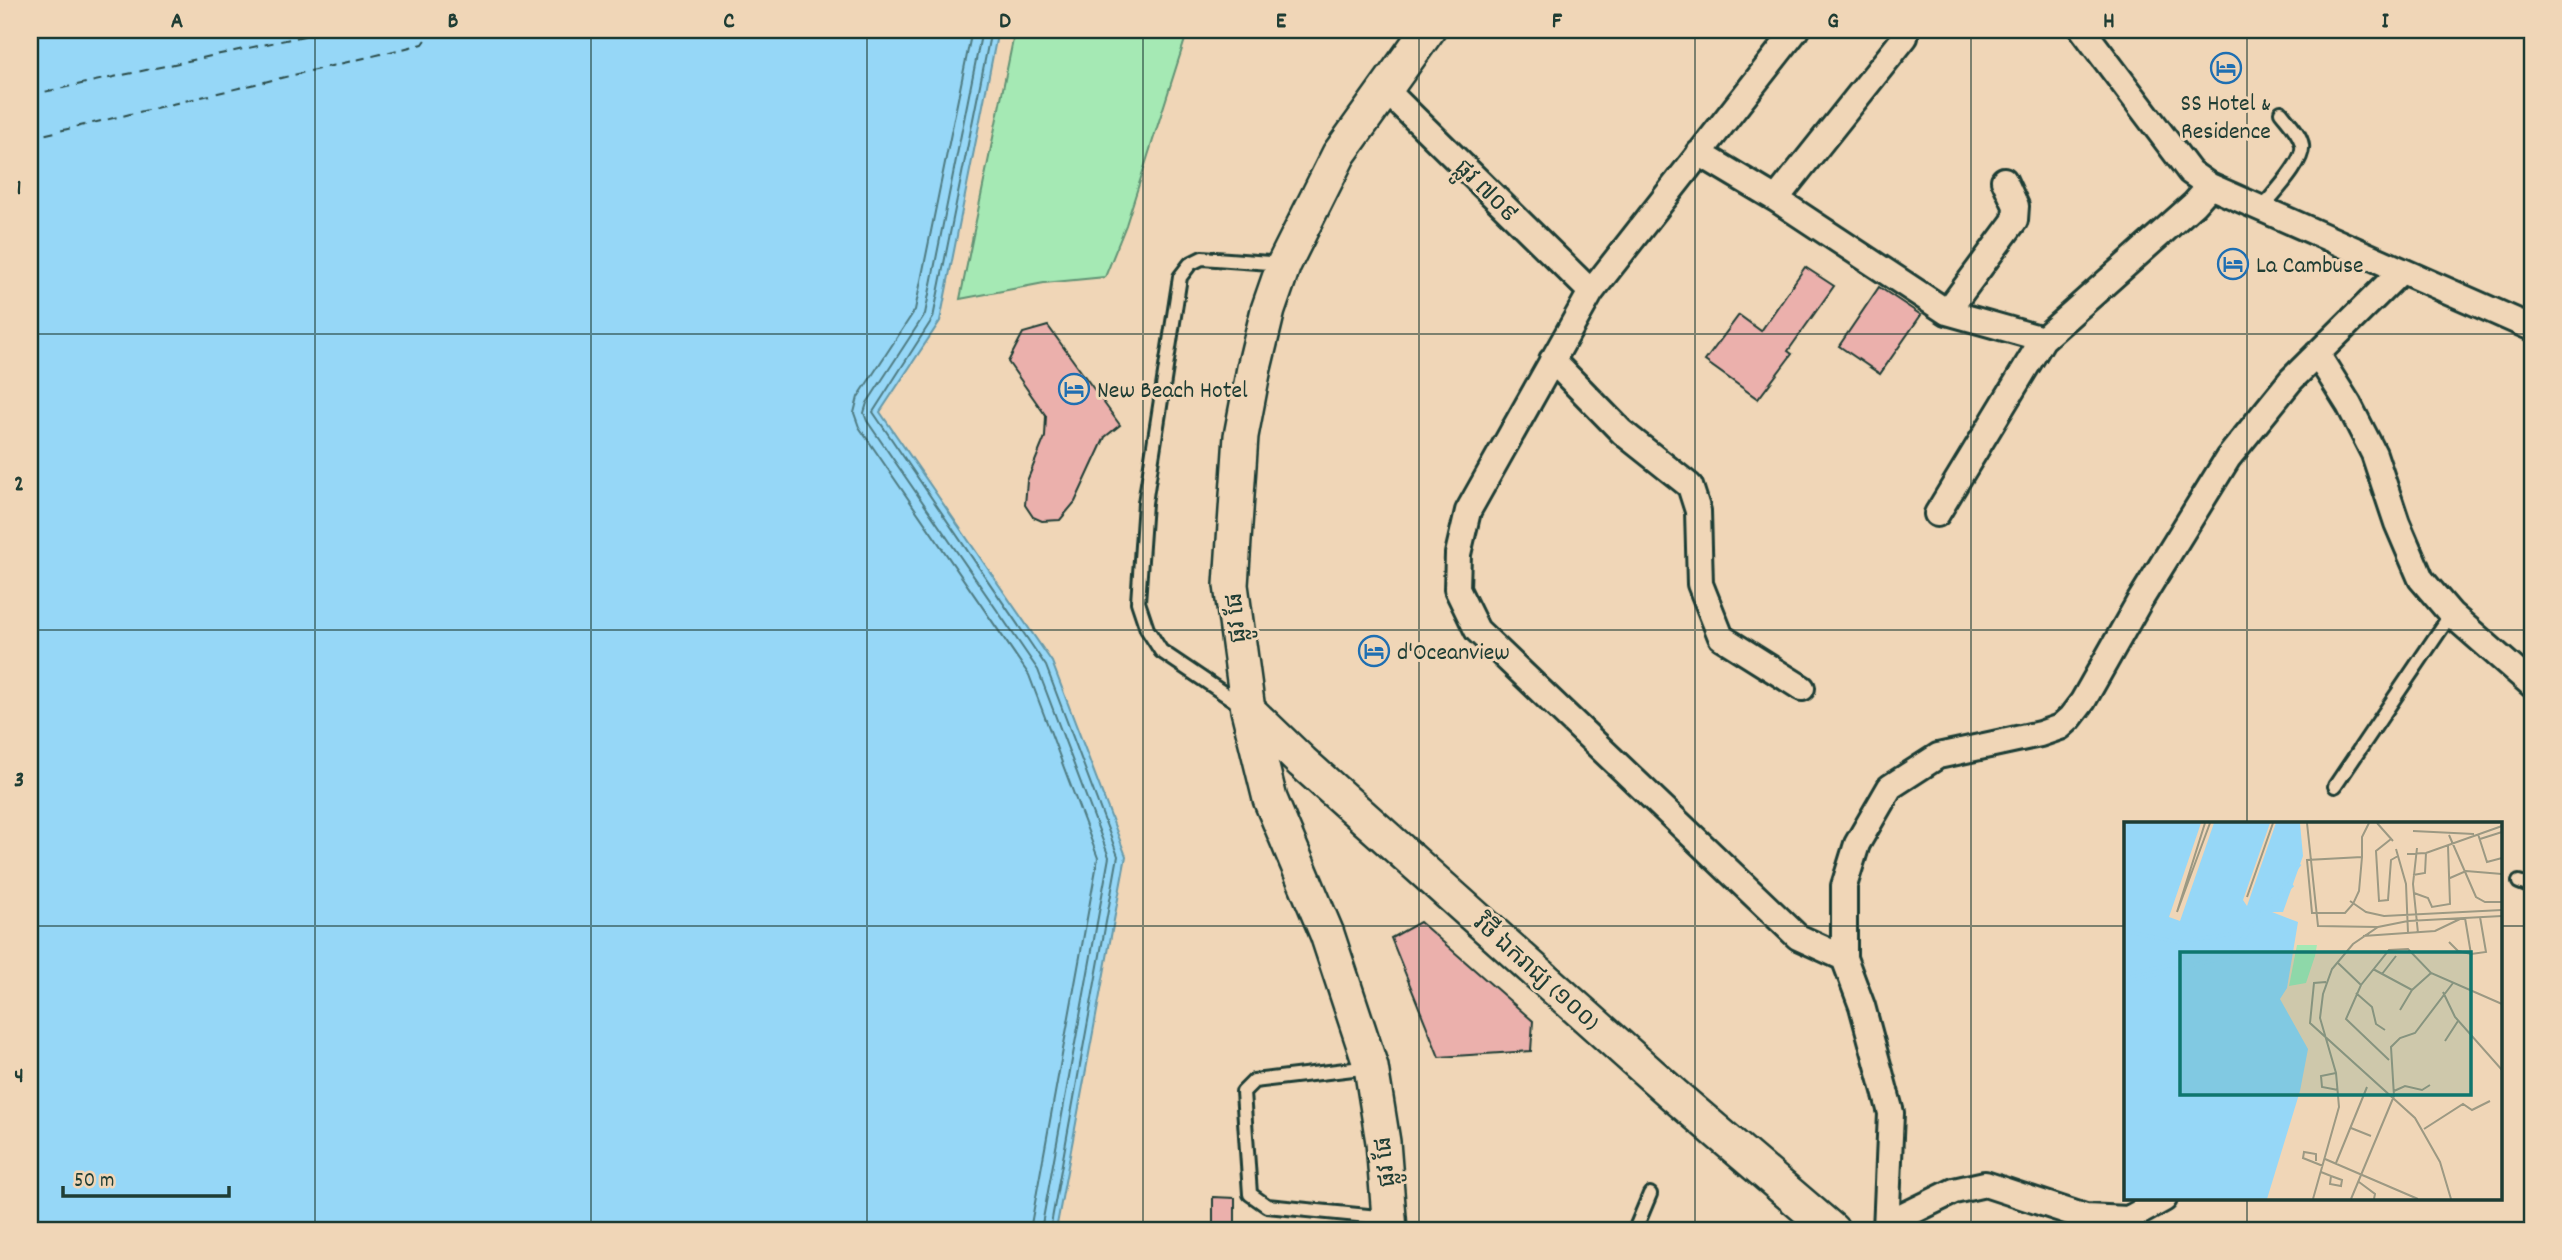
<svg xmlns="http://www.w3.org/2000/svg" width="2562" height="1260" viewBox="0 0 2562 1260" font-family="Dekko,'Noto Sans Khmer',sans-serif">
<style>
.green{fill:#a5e9b4;stroke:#629374;stroke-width:2}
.water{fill:#96d7f7;stroke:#6699a9;stroke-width:2}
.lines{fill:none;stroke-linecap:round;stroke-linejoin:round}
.shore{stroke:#4f7b82;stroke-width:2}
.ferry{stroke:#2b4c48;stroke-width:2;stroke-dasharray:9 7;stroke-linecap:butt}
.building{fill:#ebb0ac;stroke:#1f3d34;stroke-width:2}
.lane-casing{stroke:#1f3d34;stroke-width:18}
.street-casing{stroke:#1f3d34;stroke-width:30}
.secondary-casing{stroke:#1f3d34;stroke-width:38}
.lane{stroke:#f0d6b7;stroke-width:12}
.street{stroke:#f0d6b7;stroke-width:24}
.secondary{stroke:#f0d6b7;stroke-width:33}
.grid{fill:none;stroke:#1f3d34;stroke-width:2;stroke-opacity:0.55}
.labels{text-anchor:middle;stroke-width:6;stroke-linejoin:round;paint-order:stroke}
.poi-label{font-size:24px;fill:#1f3d34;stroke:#f0d6b7;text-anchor:start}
.street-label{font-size:24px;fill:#1f3d34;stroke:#f0d6b7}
.inset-river{fill:none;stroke:#96d7f7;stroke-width:3.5}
.inset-road{fill:none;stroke:#9c9983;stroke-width:2}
.view{fill:#0f766e;fill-opacity:0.15;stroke:#0f766e;stroke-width:3.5}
.inset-edge{fill:none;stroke:#1f3d34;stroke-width:3.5}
.neatline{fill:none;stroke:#1f3d34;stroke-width:2.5}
.grid-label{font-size:23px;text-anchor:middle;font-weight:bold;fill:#1f3d34}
</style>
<rect width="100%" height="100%" fill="#f0d6b7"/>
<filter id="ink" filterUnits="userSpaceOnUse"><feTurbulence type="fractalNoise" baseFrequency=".0143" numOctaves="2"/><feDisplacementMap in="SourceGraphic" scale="14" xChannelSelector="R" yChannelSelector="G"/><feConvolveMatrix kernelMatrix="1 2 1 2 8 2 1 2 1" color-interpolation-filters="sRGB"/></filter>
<g filter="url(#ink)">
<path class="green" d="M1015 30H1188L1126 225 1105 277 1044 283 960 299Z"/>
<path class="water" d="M30 30H998L940 321 880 412 1052 662 1126 856 1056 1230H30Z"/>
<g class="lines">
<path class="shore" d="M972 30 915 310 858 397 854 413 859 427 1029 675 1098 858 1030 1230
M982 30 925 314 867 403 864 413 867 421 1038 670 1109 857 1041 1230
M991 30 933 318 873 412 1046 666 1118 856 1050 1230"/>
<path class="ferry" d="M30 95 332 30
M30 138 423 44 433 30"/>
</g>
<path class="building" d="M1805 267 1834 286 1788 351 1792 354 1758 399 1705 361 1739 315 1761 331Z
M1879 287 1921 315 1880 374 1839 346Z
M1048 326 1120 425 1105 437 1075 502 1060 520 1042 521 1033 517 1025 505 1027 481 1045 437 1046 416 1008 362 1023 333Z
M1420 922 1533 1021 1531 1051 1439 1057 1391 938Z
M1213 1197 1235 1198V1230H1213Z"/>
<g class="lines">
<g class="lane-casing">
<path id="lane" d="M2261 209C2272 195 2305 162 2302 145 2300 133 2288 121 2281 112
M1241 705 1161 651 1147 629 1138 602 1145 503 1180 277 1190 264 1202 258 1283 264
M2335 786 2451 614
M2519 882 2532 887
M1370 1067 1254 1081 1243 1092 1250 1194 1267 1206 1388 1218
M1635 1230 1650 1194"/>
</g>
<g class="street-casing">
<path id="street" d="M1796 30 1591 292 1468 511 1458 554 1457 589 1477 630 1798 937 1844 958
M2083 30 2190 172 2210 186 2532 328
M1384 88 1591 292
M1699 153 1776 199 1947 312 2043 339 2194 204 2210 186
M1776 199 1905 37
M1947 312 2015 220 2016 206 2004 180
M2317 354 2349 405 2374 454 2397 523 2421 579 2451 614 2532 685
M1552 360 1622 432 1690 486 1698 511 1700 584 1721 637 1802 688
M1937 514 2043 339
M1887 1224 1954 1191 1985 1184 2085 1217 2128 1219 2164 1199
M1886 1230 1891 1113 1862 1006 1844 958V886L1857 844 1890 787 1938 756 2040 734 2060 727 2070 718 2083 701 2139 602 2228 458 2291 380 2401 271"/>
</g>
<g class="secondary-casing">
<path id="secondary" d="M1248 710 1302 762 1674 1095 1832 1230
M1390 1230 1383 1142 1371 1067 1327 934 1270 799 1248 710 1231 585 1241 436 1254 368 1268 310 1284 264 1339 154 1428 30"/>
</g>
<use href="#lane" class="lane"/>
<use href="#street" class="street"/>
<use href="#secondary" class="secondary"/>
</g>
</g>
<path class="grid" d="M315 30V1230M591 30V1230M867 30V1230M1143 30V1230M1419 30V1230M1695 30V1230M1971 30V1230M2247 30V824M30 334H2532M30 630H2532M30 926H2126M2501 926H2532M2247 1199V1230"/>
<defs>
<g id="hotel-ring" transform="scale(1.575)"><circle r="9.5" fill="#f0d6b7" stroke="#1f6fb2" stroke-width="1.5"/><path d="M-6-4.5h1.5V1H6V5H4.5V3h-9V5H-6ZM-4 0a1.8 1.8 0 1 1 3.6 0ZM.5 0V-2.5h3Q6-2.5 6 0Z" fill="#1f6fb2"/></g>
</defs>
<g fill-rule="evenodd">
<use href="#hotel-ring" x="2226" y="68"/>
<use href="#hotel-ring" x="2233" y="264"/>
<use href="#hotel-ring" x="1074" y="389"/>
<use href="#hotel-ring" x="1374" y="651"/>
</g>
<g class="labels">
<g class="poi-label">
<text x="2226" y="110" text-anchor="middle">SS Hotel &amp;<tspan x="2226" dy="28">Residence</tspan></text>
<text x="2256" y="272">La Cambuse</text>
<text x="1097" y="397">New Beach Hotel</text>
<text x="1397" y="659">d'Oceanview</text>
</g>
<g class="street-label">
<text transform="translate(1487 190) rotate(45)" y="8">ផ្លូវ ៧០៩</text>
<text transform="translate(1235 618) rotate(-95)" y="8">ផ្លូវ ផែ</text>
<text transform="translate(1537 972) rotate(42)" y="8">វិថី ឯករាជ្យ (១០០)</text>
<text transform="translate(1384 1162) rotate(-96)" y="8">ផ្លូវ ផែ</text>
</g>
</g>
<g transform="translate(2124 822)">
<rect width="378" height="378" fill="#f0d6b7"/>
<path d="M173 123H193L191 134 182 161 165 164Z" fill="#a5e9b4"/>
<path d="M0 1H146L119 78 123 84 152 1H176L179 34 159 90H148L174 100 163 166 156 177 184 227 176 269 143 377H0Z" fill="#96d7f7"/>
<path d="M77 1H90L56 99 45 95Z" fill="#f0d6b7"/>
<path class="inset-river" d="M0 109 54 120 107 112 145 79M110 130 140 88 169 63M0 153 105 131M0 160 104 135 176 42"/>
<path class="inset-road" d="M81 1 53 90 86 1M183 1 194 104 254 105M253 1 269 19M289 9 350 12M354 12 363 40 378 36M325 13 352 75 361 80H378M267 17 252 29 255 79 264 78 267 38 274 34M356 17 378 10M293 26 289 62 294 111M272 27 282 62 284 111M283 32 302 31 378 4M238 35 183 38 188 91H221L229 82 235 69 238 35V15L245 1M289 53 301 51 302 31M326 56 342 49 378 52M290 71 304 76 308 85 326 82 324 24M123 75 149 1M226 79 242 90 260 94 378 88M239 114 311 109 336 97M325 120 334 129 347 132 341 96M347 132 362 130 356 95M213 140 237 163M249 147 288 168 307 151M258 152 272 134M202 160 190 161 186 201 291 296 316 340 327 377M319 170 331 195 378 248M232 171 248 185 252 202 261 208M276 188 288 168M321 219 334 199M265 238 222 197 237 163 265 128 284 127 307 151 378 182M212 251 197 254 198 265 214 268M270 269 281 264 298 268 306 263M227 306 247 314M300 307 339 282 348 288 366 279M201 337 294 377M192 339V332L180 330 179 336 199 344M212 341 243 265M197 350 207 354 218 358 217 364 206 362 207 354M235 360 251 372 250 377M189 377 215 285 212 251 196 196 199 172 208 147 229 122 254 105 284 99 378 94M227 377 270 274 267 225 276 216 291 211 329 161"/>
<path class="view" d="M56 130H347V273H56Z"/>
<rect width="378" height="378" class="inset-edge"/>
</g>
<rect width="2562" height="1260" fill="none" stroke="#f0d6b7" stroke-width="77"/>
<path d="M63 1186v10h166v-10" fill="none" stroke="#1f3d34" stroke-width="3.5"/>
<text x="74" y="1186" font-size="21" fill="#1f3d34" stroke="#f0d6b7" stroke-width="5" paint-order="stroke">50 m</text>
<rect x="38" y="38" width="2486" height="1184" class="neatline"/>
<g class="grid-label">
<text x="177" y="27">A</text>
<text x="453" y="27">B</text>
<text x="729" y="27">C</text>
<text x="1005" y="27">D</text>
<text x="1281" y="27">E</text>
<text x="1557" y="27">F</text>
<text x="1833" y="27">G</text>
<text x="2109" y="27">H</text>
<text x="2385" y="27">I</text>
<text x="19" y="194">1</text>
<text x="19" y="490">2</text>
<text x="19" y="786">3</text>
<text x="19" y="1082">4</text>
</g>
</svg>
